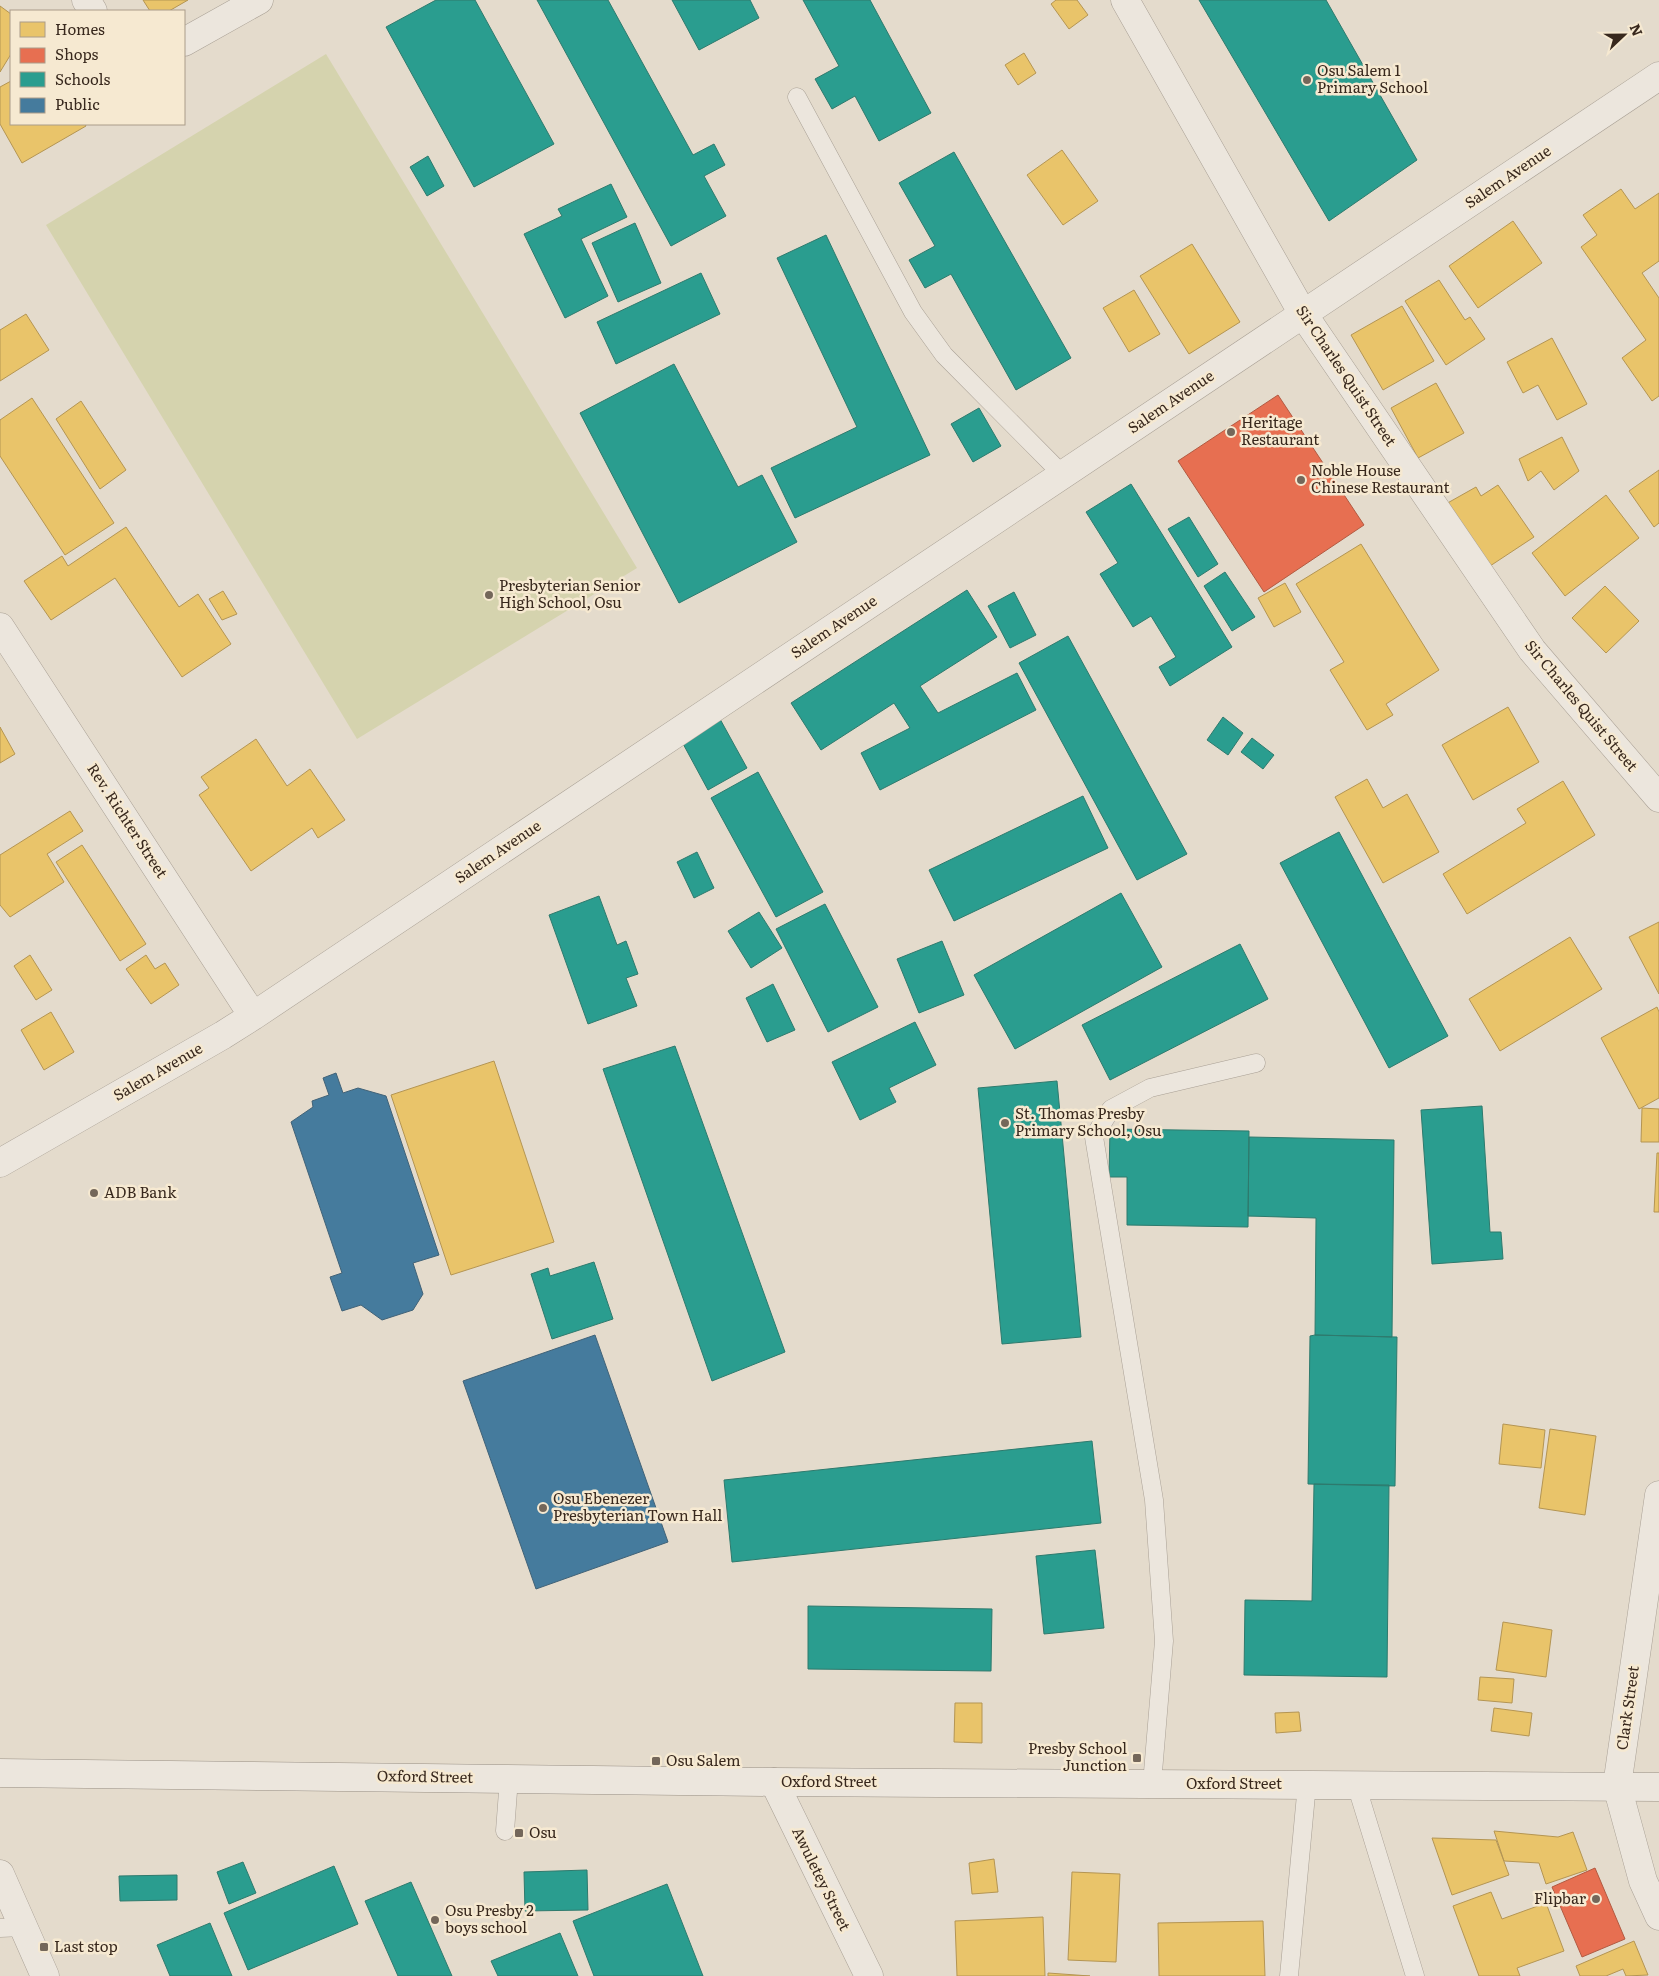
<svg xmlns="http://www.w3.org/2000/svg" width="1659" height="1976" viewBox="0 0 1659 1976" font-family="Literata,serif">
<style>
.green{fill:#d5d3ae}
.homes{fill:#e9c46a;stroke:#b49553}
.shops{fill:#e76f51;stroke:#b25a41}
.schools{fill:#2a9d8f;stroke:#2e7a6d}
.public{fill:#457b9d;stroke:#416277}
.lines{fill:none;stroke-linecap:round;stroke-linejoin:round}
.lane-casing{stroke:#a9a095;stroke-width:19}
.street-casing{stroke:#a9a095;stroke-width:29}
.secondary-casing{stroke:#999085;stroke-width:29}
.lane{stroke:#ece6dd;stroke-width:18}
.street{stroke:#ece6dd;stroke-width:28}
.secondary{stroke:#ece6dd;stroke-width:28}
.poi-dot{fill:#74675a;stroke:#f6e9d1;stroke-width:2}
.labels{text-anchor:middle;stroke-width:5;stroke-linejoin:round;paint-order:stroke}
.poi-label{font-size:15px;fill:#38281d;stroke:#f6e9d1;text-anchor:start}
.street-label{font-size:15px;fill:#38281d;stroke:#f6e9d1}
</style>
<rect width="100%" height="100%" fill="#e4dbcc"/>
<path class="green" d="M326 54 637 568 357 739 46 225Z"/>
<path class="homes" d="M143 0H188L169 11H150Z
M1056 0H1077L1088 15 1069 29 1051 4Z
M0 6 11 14V54L0 72Z
M1024 53 1036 73 1018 85 1005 65Z
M11 81V124H85L86 126 22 163 0 124V87Z
M1062 150 1098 201 1063 225 1027 175Z
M1621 189 1635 209 1659 193V261L1642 273 1659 298V396L1652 401 1622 358 1646 340 1581 247 1597 235 1583 215Z
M1513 221 1542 263 1478 308 1449 266Z
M1192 244 1240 322 1189 354 1140 276Z
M1439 280 1465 320 1470 317 1485 339 1446 365 1405 301Z
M1134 290 1160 334 1129 352 1103 308Z
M1402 306 1434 361 1383 390 1351 335Z
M26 314 49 350 0 381V330Z
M1552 338 1587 404 1557 420 1538 385 1523 393 1507 362Z
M1436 383 1464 433 1418 458 1391 408Z
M32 398 114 523 65 555 0 456V420Z
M81 401 126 470 100 489 56 419Z
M1562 437 1579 471 1554 490 1541 471 1528 481 1519 459Z
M1659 470V523L1654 527 1629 491Z
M1498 485 1534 537 1487 568 1444 505 1476 487 1481 496Z
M1606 495 1639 538 1565 596 1532 553Z
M126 527 179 607 198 594 231 644 182 677 115 578 51 620 24 581 62 556 68 566Z
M1361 544 1439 670 1386 704 1393 715 1367 730 1330 670 1344 662 1296 584Z
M1285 583 1301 612 1274 627 1258 598Z
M1605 586 1639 621 1606 653 1572 618Z
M223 591 237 614 222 620 209 599Z
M1508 707 1539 762 1473 800 1442 745Z
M0 727 15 754 0 763Z
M256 739 287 786 310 769 345 820 318 838 312 828 251 871 199 795 209 788 201 777Z
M1367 779 1383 808 1407 794 1439 852 1383 883 1335 797Z
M1563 781 1595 835 1467 914 1443 874 1526 823 1517 809Z
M70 811 83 831 47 854 64 882 10 917 0 905V855Z
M82 845 146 944 120 961 56 862Z
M1659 922V994L1629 937Z
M1570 937 1602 989 1500 1051 1469 999Z
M30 955 52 990 36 1000 14 966Z
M146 955 155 969 165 963 179 985 151 1004 126 969Z
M1657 1007 1659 1012V1098L1639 1109 1601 1038Z
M51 1012 74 1052 44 1070 21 1030Z
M494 1061 554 1242 451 1275 391 1095Z
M1642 1108 1659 1109V1142H1641Z
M1657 1153H1659V1212H1654Z
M1503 1424 1545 1430 1541 1468 1499 1464Z
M1550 1429 1596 1436 1585 1515 1539 1508Z
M1503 1622 1552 1630 1546 1677 1496 1670Z
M1480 1677 1514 1679 1512 1703 1478 1700Z
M955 1703H982V1743L954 1742Z
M1494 1708 1532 1713 1529 1736 1491 1731Z
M1299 1712 1301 1731 1276 1733 1275 1713Z
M1494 1831 1558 1837 1573 1832 1587 1870 1546 1884 1539 1863 1504 1861Z
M1432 1838 1496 1840 1509 1875 1452 1895Z
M994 1859 998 1892 972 1894 969 1863Z
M1072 1872 1120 1874 1116 1962 1068 1960Z
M1491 1892 1502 1919 1546 1903 1564 1951 1517 1968 1520 1976H1479L1453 1906Z
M1043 1917 1045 1976H957L955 1921Z
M1263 1921 1265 1976H1159L1158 1923Z
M1634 1941 1648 1975 1626 1976 1623 1969 1606 1976H1580L1576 1966Z
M1048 1973 1090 1976H1048Z"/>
<path class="shops" d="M1278 395 1364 525 1264 592 1178 461Z
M1595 1868 1625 1939 1582 1957 1552 1887Z"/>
<path class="schools" d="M436 0H475L554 144 474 187 386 27Z
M537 0H608L693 155 714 144 725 165 704 176 726 216 671 246Z
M672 0H750L759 18 699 50Z
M803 0H870L931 113 879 141 855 96 832 109 815 79 839 66Z
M1199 0H1326L1417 160 1329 221Z
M954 152 1071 358 1016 390 951 274 925 288 909 260 935 246 899 183Z
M428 156 444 186 427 196 410 167Z
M611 184 627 217 581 239 608 296 565 318 524 234 562 216 558 209Z
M635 223 661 283 618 302 592 243Z
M826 235 930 455 795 518 771 468 857 427 777 258Z
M701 273 720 314 616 364 597 322Z
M674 364 738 487 762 475 797 542 679 603 580 413Z
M979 408 1001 446 973 462 951 424Z
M1131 484 1232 647 1170 686 1159 667 1176 657 1151 616 1133 627 1100 574 1118 563 1086 512Z
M1189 517 1218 564 1198 577 1168 529Z
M1225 572 1255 617 1232 631 1204 586Z
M967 590 997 637 920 686 938 713 1017 673 1036 710 880 790 861 753 910 728 894 703 821 750 791 703Z
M1014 592 1036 635 1010 648 988 606Z
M1068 636 1187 854 1137 880 1019 663Z
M1223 717 1243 733 1228 755 1207 740Z
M720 719 747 768 708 790 681 740Z
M1252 738 1274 755 1263 769 1241 752Z
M758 772 823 892 776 917 711 798Z
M1083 796 1108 848 954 921 929 870Z
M1339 832 1448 1036 1389 1068 1280 863Z
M697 852 714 888 694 898 677 862Z
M1121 893 1162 967 1015 1049 974 975Z
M599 896 617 945 626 941 638 974 626 978 637 1006 588 1024 549 915Z
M825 904 878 1007 828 1032 776 929Z
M759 912 782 948 751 968 728 931Z
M942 941 964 995 919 1013 897 959Z
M1240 944 1268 999 1110 1080 1082 1025Z
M773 984 795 1030 767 1042 746 998Z
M915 1022 936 1065 889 1088 896 1102 860 1120 832 1062Z
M675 1046 785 1352 712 1381 603 1069Z
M1057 1081 1081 1337 1002 1344 978 1088Z
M1482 1106 1490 1232H1501L1503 1259 1432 1264 1421 1110Z
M1110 1129 1249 1131 1248 1227 1127 1225V1177H1109Z
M1249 1137 1394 1140 1392 1337 1315 1335 1316 1218 1248 1216Z
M594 1262 613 1319 552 1339 531 1274 548 1268 550 1276Z
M1315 1335 1397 1337 1395 1486 1308 1484 1310 1336Z
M1092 1441 1101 1523 732 1562 724 1480Z
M1314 1484 1389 1485 1387 1677 1244 1675 1245 1600 1312 1601Z
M1095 1550 1104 1628 1044 1634 1036 1556Z
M808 1606 992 1609 991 1671 808 1669Z
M243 1862 256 1893 229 1904 217 1872Z
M334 1866 358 1924 248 1970 224 1913Z
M587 1870 588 1910 525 1911 524 1872Z
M177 1875V1900L120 1901 119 1876Z
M411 1882 452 1976H398L365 1901Z
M667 1884 703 1976H594L573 1921Z
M210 1923 232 1976H170L157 1945Z
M560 1933 578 1976H498L491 1961Z"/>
<path class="public" d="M336 1073 343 1093 358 1088 386 1096 439 1255 413 1263 423 1294 413 1310 382 1320 361 1305 342 1311 330 1277 342 1273 291 1122 313 1107 312 1101 329 1095 323 1078Z
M595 1335 668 1542 536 1589 463 1381Z"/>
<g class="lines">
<g class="lane-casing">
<path id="lane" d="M797 97 913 312 944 355 1063 475
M1152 1784 1164 1641 1154 1500 1094 1137 1111 1109 1150 1088 1256 1063
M1356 1784 1415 1976
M505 1831 509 1778
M0 1928 23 1927
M1289 1976 1307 1784"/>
</g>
<g class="street-casing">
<path id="street" d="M86 0 93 11
M1125 0 1303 314 1532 650 1659 798
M184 42 259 0
M0 627 253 1016
M0 1163 223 1035 253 1016 1659 76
M1659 1495 1617 1786 1643 1881 1659 1916
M774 1782 869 1976
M0 1874 45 1976"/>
</g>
<g class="secondary-casing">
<path id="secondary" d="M0 1773 774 1782 1659 1787"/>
</g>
<use href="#lane" class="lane"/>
<use href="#street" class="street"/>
<use href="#secondary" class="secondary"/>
</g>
<g class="poi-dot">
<circle cx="1307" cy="80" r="5"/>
<circle cx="1231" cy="432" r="5"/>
<circle cx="1301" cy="480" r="5"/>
<circle cx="489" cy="595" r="5"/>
<circle cx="1005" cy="1123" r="5"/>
<circle cx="94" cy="1193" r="5"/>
<circle cx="543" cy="1508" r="5"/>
<rect x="1132" y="1753" width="10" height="10" rx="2.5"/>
<rect x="651" y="1756" width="10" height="10" rx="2.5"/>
<rect x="514" y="1828" width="10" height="10" rx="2.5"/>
<circle cx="1596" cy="1899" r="5"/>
<circle cx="435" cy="1920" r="5"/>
<rect x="39" y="1942" width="10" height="10" rx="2.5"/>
</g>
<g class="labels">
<g class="poi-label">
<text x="1317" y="76">Osu Salem 1<tspan x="1317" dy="17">Primary School</tspan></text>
<text x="1241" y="428">Heritage<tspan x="1241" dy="17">Restaurant</tspan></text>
<text x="1311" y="476">Noble House<tspan x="1311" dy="17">Chinese Restaurant</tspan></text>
<text x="499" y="591">Presbyterian Senior<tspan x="499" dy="17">High School, Osu</tspan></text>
<text x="1015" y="1119">St. Thomas Presby<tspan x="1015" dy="17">Primary School, Osu</tspan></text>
<text x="104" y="1198">ADB Bank</text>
<text x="553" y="1504">Osu Ebenezer<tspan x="553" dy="17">Presbyterian Town Hall</tspan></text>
<text x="1127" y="1754" text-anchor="end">Presby School<tspan x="1127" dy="17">Junction</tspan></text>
<text x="666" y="1766">Osu Salem</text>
<text x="529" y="1838">Osu</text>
<text x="1586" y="1904" text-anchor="end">Flipbar</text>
<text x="445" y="1916">Osu Presby 2<tspan x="445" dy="17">boys school</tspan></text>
<text x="54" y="1952">Last stop</text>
</g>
<g class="street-label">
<text transform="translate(1508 177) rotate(-34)" y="5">Salem Avenue</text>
<text transform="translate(1346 376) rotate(56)" y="5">Sir Charles Quist Street</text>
<text transform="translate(1171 402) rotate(-34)" y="5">Salem Avenue</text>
<text transform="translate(834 627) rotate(-34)" y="5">Salem Avenue</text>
<text transform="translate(1581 706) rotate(50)" y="5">Sir Charles Quist Street</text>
<text transform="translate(127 821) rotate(57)" y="5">Rev. Richter Street</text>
<text transform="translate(498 852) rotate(-34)" y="5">Salem Avenue</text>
<text transform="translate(158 1072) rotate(-30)" y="5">Salem Avenue</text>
<text transform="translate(1628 1708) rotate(-82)" y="5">Clark Street</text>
<text transform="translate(425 1777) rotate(1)" y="5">Oxford Street</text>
<text x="829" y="1787">Oxford Street</text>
<text x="1234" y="1789">Oxford Street</text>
<text transform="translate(821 1879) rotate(64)" y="5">Awuletey Street</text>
</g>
</g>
<rect x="10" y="10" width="175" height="115" fill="#f6e9d1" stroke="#aa9c89"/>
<rect x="20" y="22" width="25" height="15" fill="#e9c46a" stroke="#aa9c89"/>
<text x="55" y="35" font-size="15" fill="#38281d">Homes</text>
<rect x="20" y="48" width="25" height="15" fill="#e76f51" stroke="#aa9c89"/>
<text x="55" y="60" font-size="15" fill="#38281d">Shops</text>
<rect x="20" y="72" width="25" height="15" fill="#2a9d8f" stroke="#aa9c89"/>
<text x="55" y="85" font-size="15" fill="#38281d">Schools</text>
<rect x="20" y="98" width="25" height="15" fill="#457b9d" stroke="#aa9c89"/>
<text x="55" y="110" font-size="15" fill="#38281d">Public</text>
<g transform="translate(1624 35) rotate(68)" stroke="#f6e9d1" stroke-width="4" paint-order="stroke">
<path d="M0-4L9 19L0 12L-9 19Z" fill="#38281d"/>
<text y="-8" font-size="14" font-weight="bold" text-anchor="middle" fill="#38281d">N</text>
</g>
</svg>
